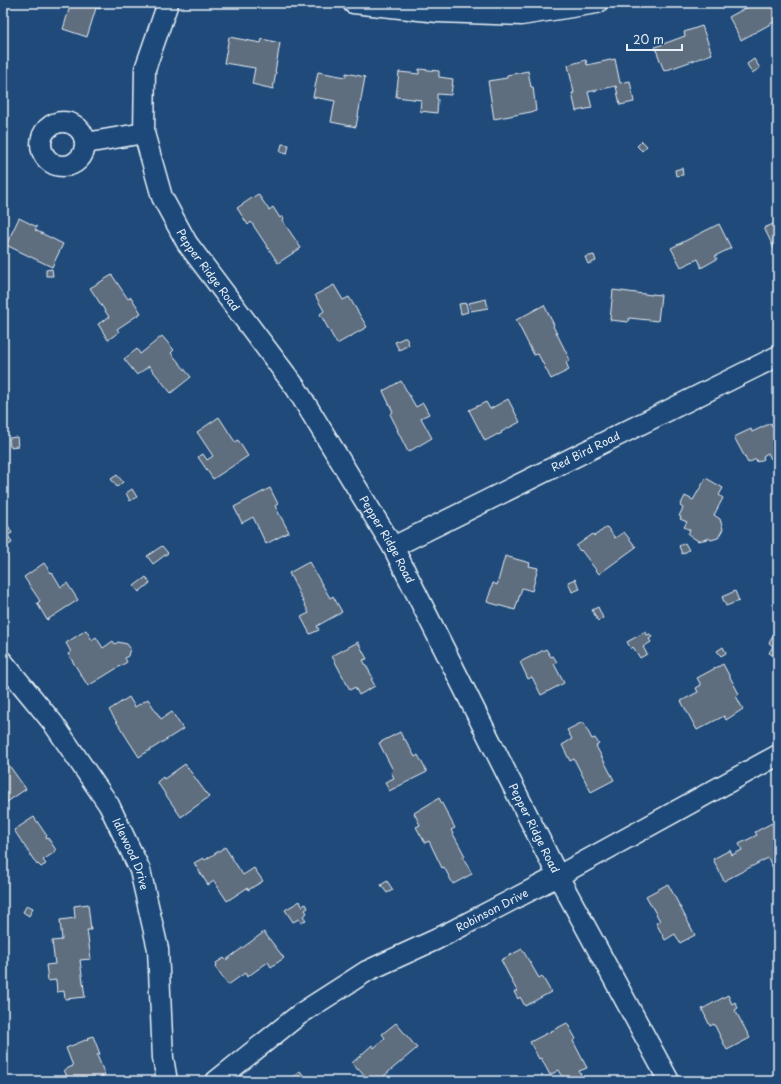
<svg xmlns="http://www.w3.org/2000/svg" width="781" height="1084" viewBox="0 0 781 1084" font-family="'Playpen Sans',sans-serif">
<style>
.building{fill:#5f6e7f;stroke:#e8f1f8}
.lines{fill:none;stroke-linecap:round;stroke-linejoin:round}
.minor-casing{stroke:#e8f1f8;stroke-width:23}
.minor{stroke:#1f4a7a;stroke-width:20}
.labels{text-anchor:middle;stroke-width:3;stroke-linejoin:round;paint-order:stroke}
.street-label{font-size:11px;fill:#e8f1f8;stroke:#1f4a7a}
</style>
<rect width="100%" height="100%" fill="#1f4a7a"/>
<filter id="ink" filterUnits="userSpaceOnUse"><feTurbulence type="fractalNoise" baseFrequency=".025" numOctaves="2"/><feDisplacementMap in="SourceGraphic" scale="8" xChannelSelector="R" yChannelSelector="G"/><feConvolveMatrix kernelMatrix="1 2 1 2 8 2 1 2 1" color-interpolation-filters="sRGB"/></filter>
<g filter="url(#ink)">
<path class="building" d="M71 3H102L100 9 96 8 87 37 63 29Z
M755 3H778V20L741 40 729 17Z
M702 26 712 54 664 71 655 47 685 36 684 32Z
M229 37 261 43 262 39 280 43 275 72H276L273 89 252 84 255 68 224 63Z
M615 59 620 83 630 81 634 102 620 105 616 86 588 92 592 108 576 111 572 93H574L568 65 586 60 587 65Z
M754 59 760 68 752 73 747 64Z
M419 69 439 71V77L453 79 451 95 437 94V99H438L437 113 420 111 421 100 396 97 399 72 419 74Z
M528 71 531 87H533L536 111 494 119 488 81 507 78V75Z
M3 72 7 74 3 83Z
M318 72 346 77V73L365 77 356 127 331 122 335 101 313 97Z
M642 141 647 146 642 151 637 146Z
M282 144 289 145 287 154 280 152Z
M778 154V164L774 156Z
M682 168 683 175 676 176 675 170Z
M258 194 269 210 273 207 280 218 282 216 284 219 282 220 301 248 278 263 251 222 248 225 237 208Z
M19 218 37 227 35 230 63 244 52 267 6 245Z
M778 222V256L764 228Z
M719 224 731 248 715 256 717 259 701 268V266L698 259 681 267 671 248Z
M594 255 596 261 588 264 585 257Z
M52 269 53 276H46V270Z
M112 275 128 299 131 297 141 313 117 329 119 332 108 340 98 324 109 317 90 288Z
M334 285 343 300 349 297 367 327 337 344 320 314 324 311 315 295Z
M613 290 652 295V294L661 295 658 321 629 318 628 322 610 320Z
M486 299 488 308 471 311 469 303Z
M466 303 468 312 461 314 459 304Z
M544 305 554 325 553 326 570 360 566 362 569 370 551 379 538 354 534 355 516 320Z
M162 336 174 350 171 353 191 377 171 393 149 366 137 375 124 359 137 349 140 354 144 351Z
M406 337 409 345 399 350 395 342Z
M401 381 416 407 423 403 429 414 421 418 432 438 408 452 397 430H398L390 414 393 412 383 391Z
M508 399 520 422 501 432 502 433 498 435V434L485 441 469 410 486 402 490 409Z
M219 417 235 442 238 440 248 456 213 479 198 457 203 454 207 460 213 456 197 432Z
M771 423 772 426 778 423V455L771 459 768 453 763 456 764 459 757 462 756 459 748 463 734 437 751 429 752 432Z
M17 437 18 446 10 447 9 438Z
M117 475 123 482 117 487 111 479Z
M706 478 723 488 719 495 723 498 714 515 720 519 723 529 718 538 711 540 708 538V539L698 541 688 534 690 530 684 527 687 522 680 519 681 517 679 516 683 508 680 506 685 496 693 500Z
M270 488 278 504 275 506 289 532 266 544 253 517 242 523 234 507Z
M132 489 137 497 130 501 126 493Z
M3 516 12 533 8 535 12 543 3 548Z
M607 527 615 538 624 532 636 547 599 574 581 550 580 551 576 546 593 534 594 536Z
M685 543 689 550 682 554 679 546Z
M162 546 168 553 153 564 147 556Z
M505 556 530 563 529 566 538 568 532 591 522 588 515 610 487 602 493 583 497 585Z
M309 562 330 598 333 596 342 612 317 626 319 630 310 634 301 617 309 613 289 573Z
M44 563 51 573 52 572 61 587 67 583 78 600 47 620 37 603 40 601 24 577Z
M146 577 150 583 139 592 134 586Z
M575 579 580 589 572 592 568 582Z
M735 591 739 601 726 606 722 597Z
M598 607 603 618 598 621 592 610Z
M778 627V658L769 653 773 646 769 643Z
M86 630 92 640 96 637 103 648 113 641 115 644 118 642 127 644 130 648 128 656 125 658 127 662 88 686 68 654 71 652 66 643Z
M645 632 647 635 650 634 652 637 649 639 651 642 643 647 647 654 640 658 633 647 631 649 627 642Z
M358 642 367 659 363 660 373 678 371 679 375 686 359 695 355 687 350 690 332 656Z
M723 647 726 653 721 656 717 651Z
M546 649 551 657 553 656 557 662 554 664 564 683 541 695 532 677 528 679 520 662Z
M723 664 739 694 736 696 743 709 726 720 724 716 697 730 681 701 698 692 696 688 701 685 697 678Z
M129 697 135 707 148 699 161 719 172 712 183 729 139 757 109 710Z
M583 722 592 739 595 738 599 744 596 746 614 780 591 792 574 759 570 761 562 745 572 739 567 730Z
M400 732 404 740 405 739 415 757 418 755 427 772 389 791 385 782 394 778 391 772 393 770 379 743Z
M3 757 26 789 4 804 3 802Z
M185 764 209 797 181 817 157 782 163 777 164 779Z
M439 798 455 828 451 830 465 856 463 857 472 874 453 884 444 867 442 868 429 841 425 843 416 827 420 825 414 813Z
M34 817 47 836 46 837 47 839 48 838 56 850 54 851 55 852 43 860 46 864 41 867 38 864 37 865 14 830Z
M772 823 778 834V868L774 870 768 858 724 881 713 859 730 850 732 855 742 850 739 844 757 835 755 832Z
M225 847 243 875 254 868 263 881 248 890 247 888 227 901 214 881 208 885 194 863 203 858 205 860Z
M387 881 393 890 387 893 381 885Z
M668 884 695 935 680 943 675 934 665 940 656 923 660 921 646 896Z
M300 901 302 906 306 904 308 908 305 910 307 913 303 916 306 920 301 923 299 919 293 922 285 910Z
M88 904 91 930H87L91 959 80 960 85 997 65 999 64 991 57 992 56 980 48 981 46 965 55 964 52 941 62 940 60 920 75 918 74 906Z
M27 905 33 908 29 916 23 912Z
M264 932 284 958 271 967 268 962 247 977 245 973 228 985 215 967 217 965 216 963 224 958 226 960Z
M522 949 539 978 542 976 551 992 525 1006 520 997 518 999 514 992 517 991 501 960Z
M728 995 732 1004 735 1002 738 1008 735 1010 750 1038 727 1050 714 1024 710 1026 702 1009Z
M396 1023 417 1048 378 1081H370L359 1069 358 1070 352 1063 372 1045 374 1048 385 1038 382 1034Z
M567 1023 576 1039 573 1041 587 1068 579 1071 584 1081H561L564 1079 559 1070 550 1075 541 1058 539 1059 530 1042Z
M93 1036 100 1054 97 1055 105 1075 102 1076 104 1081H69L64 1070 73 1066 66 1048 88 1039 87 1038Z
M300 1071 305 1077 300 1081H293L291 1078Z"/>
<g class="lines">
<g class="minor-casing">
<g id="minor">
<path id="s1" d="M168 3 145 69 144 133 162 197 187 243 296 388 393 547 558 876 669 1081"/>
<path d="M353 3 438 12 521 15 597 3"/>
<circle cx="63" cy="144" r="22"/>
<path d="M86 143 144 133"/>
<path id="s2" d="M393 547 778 356"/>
<path id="s3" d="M3 662 53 723 109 805 140 870 158 949 163 1058 167 1081"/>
<path id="s4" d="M216 1081 300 1014 367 971 435 940 558 876 778 755"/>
</g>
</g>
<use href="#minor" class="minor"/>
</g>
</g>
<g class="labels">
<g class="street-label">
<text dy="4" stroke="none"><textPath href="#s1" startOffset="287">Pepper Ridge Road</textPath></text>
<text dy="4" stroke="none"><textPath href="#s2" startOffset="215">Red Bird Road</textPath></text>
<text dy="4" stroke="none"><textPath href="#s1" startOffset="611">Pepper Ridge Road</textPath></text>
<text dy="4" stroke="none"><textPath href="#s1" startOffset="935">Pepper Ridge Road</textPath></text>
<text dy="4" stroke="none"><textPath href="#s3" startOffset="232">Idlewood Drive</textPath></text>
<text dy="4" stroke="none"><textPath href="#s4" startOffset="326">Robinson Drive</textPath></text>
</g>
</g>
<rect width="781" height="1084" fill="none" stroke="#1f4a7a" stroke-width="16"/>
<rect x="8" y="8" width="765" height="1068" fill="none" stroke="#e8f1f8" stroke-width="1.5" filter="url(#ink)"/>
<path d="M627 44v6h55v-6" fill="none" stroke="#e8f1f8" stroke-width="2"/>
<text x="633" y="44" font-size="12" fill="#e8f1f8" stroke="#1f4a7a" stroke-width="3" paint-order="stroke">20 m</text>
</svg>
